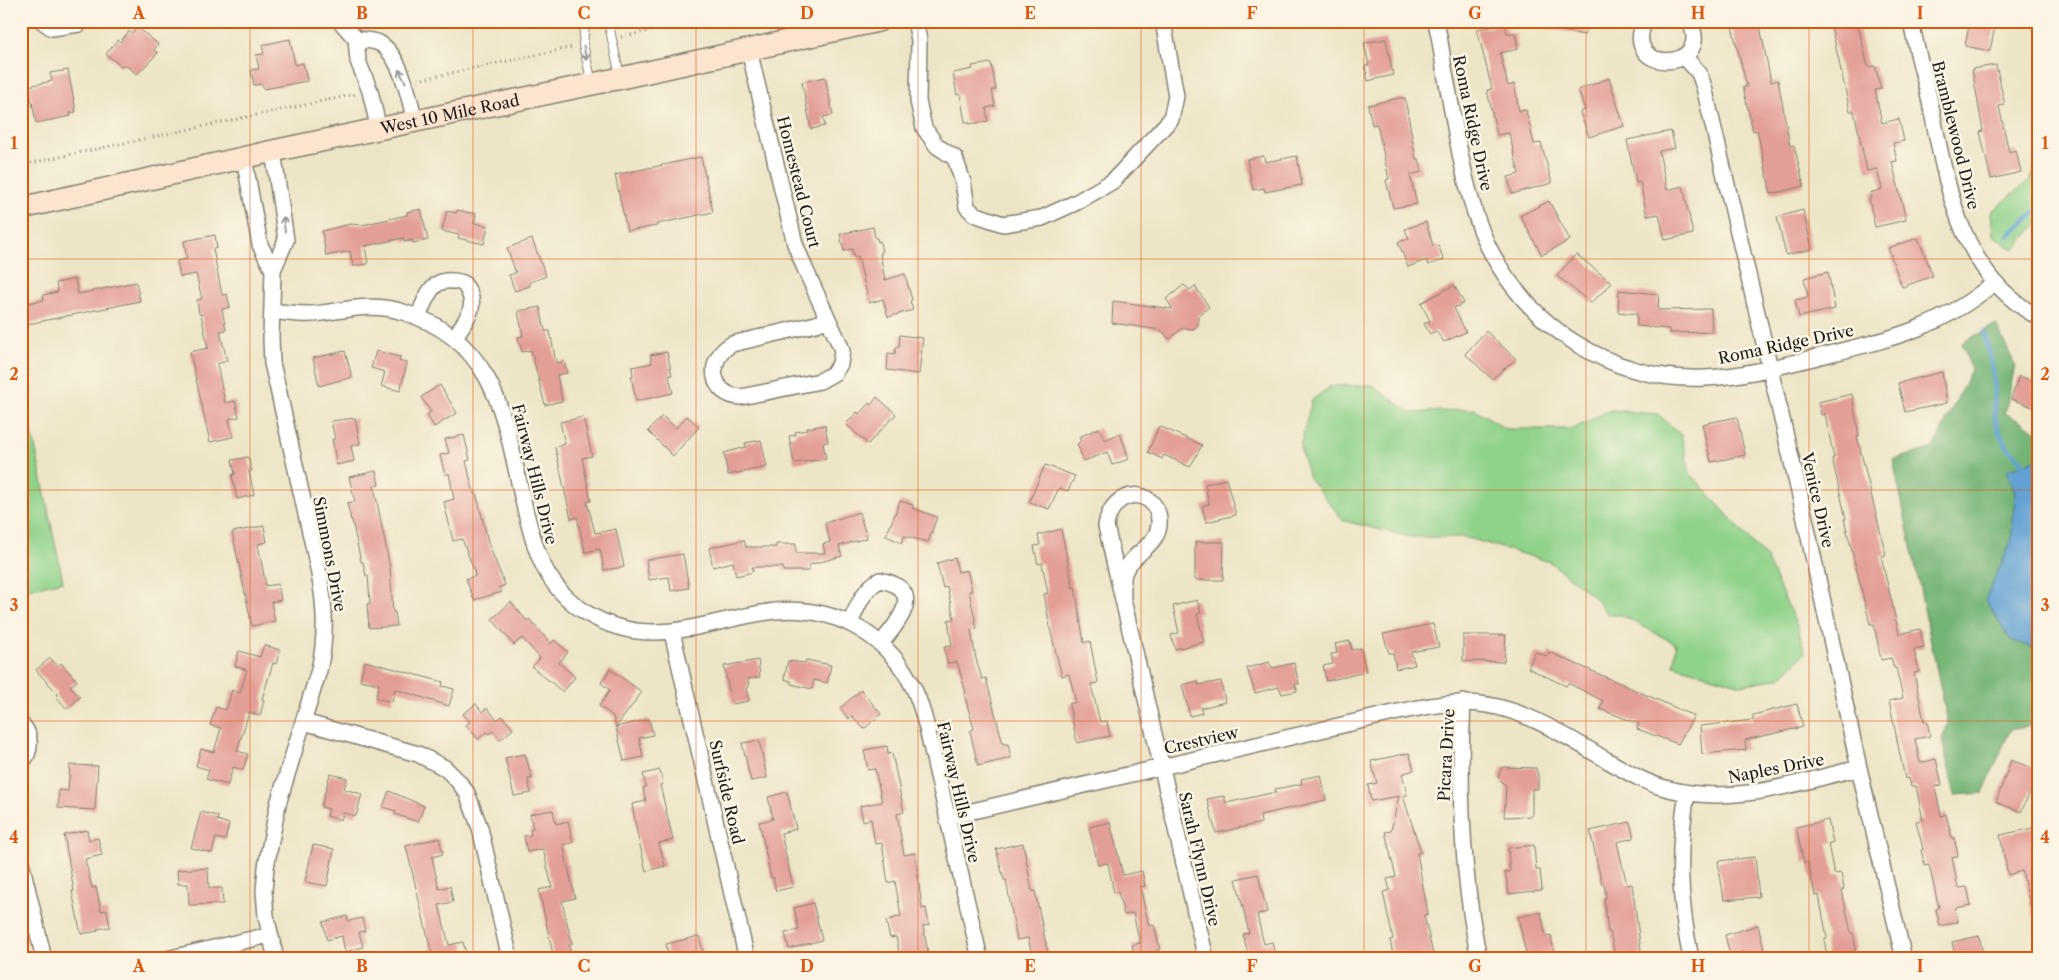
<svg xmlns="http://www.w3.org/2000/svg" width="2059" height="980" viewBox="0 0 2059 980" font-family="'Libre Caslon Text',serif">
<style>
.green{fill:#8fd289;stroke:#567752}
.forest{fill:#73b475;stroke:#486848}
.water{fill:#60a0d3;stroke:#3e5e78}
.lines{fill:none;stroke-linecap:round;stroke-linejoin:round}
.stream{stroke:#60a0d3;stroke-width:5}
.building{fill:#e39f97}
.lane-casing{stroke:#848071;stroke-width:10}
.street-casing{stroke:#848071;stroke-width:18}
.secondary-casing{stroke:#848071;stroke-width:24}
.path{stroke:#848071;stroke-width:3;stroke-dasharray:1 4;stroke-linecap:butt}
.lane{stroke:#fff;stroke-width:8}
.street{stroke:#fff;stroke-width:15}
.secondary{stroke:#fbe5cf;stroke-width:21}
.oneway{stroke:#999}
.grid{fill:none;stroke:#de560d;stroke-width:1;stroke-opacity:0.55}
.labels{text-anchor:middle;stroke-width:5;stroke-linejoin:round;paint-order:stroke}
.street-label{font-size:16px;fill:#1c1c1c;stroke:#fcf5e5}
.neatline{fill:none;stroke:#de560d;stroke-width:2}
.grid-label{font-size:16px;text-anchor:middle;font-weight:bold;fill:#de560d}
</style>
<rect width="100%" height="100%" fill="#fcf5e5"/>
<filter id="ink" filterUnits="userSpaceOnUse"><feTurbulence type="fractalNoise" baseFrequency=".02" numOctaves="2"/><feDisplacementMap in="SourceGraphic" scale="10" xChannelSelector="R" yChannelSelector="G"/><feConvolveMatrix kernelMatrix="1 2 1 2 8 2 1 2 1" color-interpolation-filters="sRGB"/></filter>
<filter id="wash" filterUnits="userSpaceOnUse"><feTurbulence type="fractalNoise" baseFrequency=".0096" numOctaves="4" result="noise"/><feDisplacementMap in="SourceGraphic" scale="20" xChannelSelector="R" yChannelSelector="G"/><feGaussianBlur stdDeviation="1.12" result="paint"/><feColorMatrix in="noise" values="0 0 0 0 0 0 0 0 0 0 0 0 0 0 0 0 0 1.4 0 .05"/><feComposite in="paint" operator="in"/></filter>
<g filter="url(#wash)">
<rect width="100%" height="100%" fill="#ece5c6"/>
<path class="green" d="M2038 158V223L2014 250 1993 235 1991 212 2031 179Z
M21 379 63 581 21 591Z
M1372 385 1411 413 1475 409 1506 429H1573L1610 410 1658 414 1681 435 1690 473 1766 558 1798 628 1805 653 1780 678 1741 685 1674 665 1676 644 1621 615H1608L1593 596 1550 562 1464 537H1410L1344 521 1309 478 1300 447 1312 400 1331 386Z"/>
<path class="forest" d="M1996 324 2015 365 2005 413 2038 432V725L2010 730 1983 793 1955 795 1942 740 1948 723 1893 460 1933 448 1971 370 1962 343Z"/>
<path class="water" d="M2038 459V649L2011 640 1985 600 2011 542 2015 494 2007 470Z"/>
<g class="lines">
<path class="stream" d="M2008 236 2038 210
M1984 333C1987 347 1992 360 1993 375 1996 401 1989 417 2005 443 2012 455 2027 466 2038 476"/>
</g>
<g id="blocks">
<path class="building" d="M1545 21H1589L1585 35 1544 28Z
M1739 21H1759L1771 82 1778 80 1790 146 1794 145 1804 186 1771 194 1757 130 1753 131 1743 87H1747L1731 23Z
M1830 21H1857L1868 67 1875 66 1881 89 1875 90 1882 123 1899 119 1904 141 1893 143 1897 161 1892 162 1906 220 1875 227 1869 199 1871 198 1870 193 1882 189 1877 169 1867 171 1854 111H1850Z
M1970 21H1996L1990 51 1965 46Z
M1505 25 1507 33H1515L1518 49 1500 53 1508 86 1514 84 1519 111 1526 110 1534 144 1541 143 1552 183 1512 194 1508 177 1519 174 1509 133 1497 135 1487 90 1492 89 1477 29Z
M137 27 158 44 154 50 158 53 137 74 124 64 122 67 106 54 118 40 120 42 129 31 132 33Z
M290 39 295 65 303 63 307 81 264 89 262 84 254 85 251 70 259 69 256 55 264 54 262 45Z
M1386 39 1393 75 1368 81 1365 66 1369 65 1364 43Z
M991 63 996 90H992L995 106 986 108 988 121 969 124V122H965L960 94 957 95 953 73 973 69 972 66Z
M1996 65 2005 105 1999 106 2009 152 2016 150 2021 172 1991 179 1980 132 1983 131 1972 69Z
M68 70 76 112 70 113 71 116 36 123 29 86 52 81 50 73Z
M825 77 833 115 823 117 825 126 811 129 802 82Z
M1609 78 1624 126 1589 137 1580 112 1585 110 1578 90Z
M1399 98H1405L1416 159H1419L1422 172 1410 175 1417 204 1393 208 1386 180 1389 179 1377 124 1372 125 1368 105Z
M1671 131 1675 148 1659 151 1667 190 1683 186 1693 234 1665 240 1659 214 1647 216 1640 182 1636 183 1627 140Z
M1264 156 1265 162 1297 156 1302 185 1265 192 1264 188 1253 190 1247 159Z
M701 157 713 212 657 224V226L627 231 615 175Z
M1549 201 1570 240 1542 255 1520 216Z
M421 209 428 240 413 243 412 240 404 242V238L365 246 368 264 353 266 350 251 326 256 322 231 350 224 362 225 407 215V212Z
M457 210 476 214 474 223 488 226 484 244 458 238 459 235 442 231 447 211 456 213Z
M1803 210 1812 249 1786 255 1777 217Z
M1426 222 1433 246 1438 245 1444 260 1428 265 1426 260 1408 267 1398 242 1409 239 1405 229Z
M873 227 875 238H877L878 242 880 241 882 253 880 254 885 280 905 274 912 300 910 301 913 310 888 317 883 299 869 303 858 256 854 257 852 249 844 251 840 234Z
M215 235 217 248 213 249 222 295 227 294 230 307 222 309 226 330 220 331 227 361 217 364 225 403 235 401 239 417 229 419 233 437 210 442 190 352 208 348 201 314H199L197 300 202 299 196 274 180 277 177 261 187 259 184 241Z
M1918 238 1933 276 1902 287 1888 248Z
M532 239 546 276 529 283 530 286 515 291 509 275 516 273 507 248Z
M1576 254 1612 283 1591 303 1557 276Z
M1828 272 1835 309 1799 317 1795 300 1808 297 1804 278Z
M75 279 78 294 136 282 140 301 28 324 24 304 44 300 43 295 58 292 56 283Z
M1184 285 1190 290 1195 286 1209 307 1198 316V325L1193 329 1183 328 1169 339 1161 330 1112 323 1113 301 1173 309 1166 299Z
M1454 285 1464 303 1454 308 1466 332 1444 342 1436 331 1430 334 1424 324 1430 321 1421 303Z
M1619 290 1659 294 1658 310 1711 309 1712 332 1669 333V329L1637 326V314L1618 312Z
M540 307 545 331H550L556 363 564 361 567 373 557 375 562 401 545 405 531 350 522 352 518 337 523 336 518 311Z
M1486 331 1516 359 1492 379 1465 354Z
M900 335 923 338 919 374 887 370 888 353 895 354 896 347H899Z
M345 351 352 377 319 386 313 358Z
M376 351 400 357 399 361 407 363 400 391 381 386 385 372 371 368Z
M667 352 672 375 669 376 673 393 636 401 631 376H633L632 367 652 363 650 355Z
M1942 372 1947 403 1905 412 1898 383Z
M2019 376 2038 383V409L2011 399Z
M440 385 457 413 434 427 427 415 431 412 421 397Z
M1852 394 1859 436H1857L1886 555 1881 556 1899 634 1920 629 1924 647 1914 649 1919 672 1914 673 1924 721H1927L1930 736 1915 739 1920 763 1936 759 1942 785 1935 786 1941 816 1946 814 1952 838 1954 837 1958 856 1952 857 1958 888 1967 887 1971 905 1955 908 1958 922 1940 926 1936 909 1939 908 1929 865 1925 866 1921 850 1923 849 1916 821 1923 820 1916 786 1911 787 1909 778 1905 779 1889 701 1903 698 1896 668H1894L1891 658 1881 660 1874 624H1870L1844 519H1846L1832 458H1834L1825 414 1821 415 1818 402Z
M877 397 896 414 868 444 846 424 857 412 859 414 869 403 871 405Z
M662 416 676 428 687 416 699 427 673 456 648 431Z
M583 417 592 456 582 458 591 501 587 502 595 533 616 529 624 567 604 570 600 549 585 552 577 517 571 519 555 447 565 444 560 422Z
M1737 417 1745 455 1711 462 1702 424Z
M355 418 360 444 351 446 354 461 337 465 332 439H335L331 421Z
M825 425 828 442 823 443 826 459 794 463 789 436 796 435 795 432 807 430V428Z
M1159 426 1202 445 1190 467 1164 455 1162 459 1148 452Z
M1099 428 1105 440 1120 433 1129 459 1112 465 1107 452 1084 461 1077 444 1081 441 1079 437Z
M464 435 470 460 466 461 474 494 476 493 489 545 505 585 498 588 502 592 474 600 466 579 475 576 474 570 462 539 453 541 444 502 454 499 449 473 445 475 440 455 449 453 445 439Z
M761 440 767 467 728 475 724 453 746 447 745 443Z
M248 457 252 471H249L254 495 237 499 232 475 235 474 232 460Z
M1045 465 1075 476 1068 491 1059 488 1049 509 1029 502Z
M376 471 379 485 374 486 390 568 393 612H395L397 626 369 628 367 604 370 603 368 575 366 576 363 562H361L352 520H351L347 503 355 502 349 477Z
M1226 479 1236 515 1206 522 1202 506 1209 504 1205 484Z
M900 501 913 505 912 508 937 517 928 542 904 536 902 543 886 536Z
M859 512 867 538 839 546 842 556 809 565V571H783V567H752L753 572 736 576 733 562 713 567 709 548 744 540 746 547H776V544H796V553H825L823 544 830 542 825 523Z
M264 526 267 542 258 544 266 586 278 584 281 600 271 602 275 621 252 626 232 532Z
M1061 529 1073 588 1075 587 1084 643 1090 641 1098 683 1091 684 1100 722 1107 721 1110 736 1077 743 1069 704 1076 702 1069 674 1062 676 1051 633 1044 594 1048 593 1042 563 1038 564 1034 546 1040 545 1038 535Z
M1195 542H1224L1223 580H1195Z
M683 554 689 588 671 591 669 577 649 580 646 560Z
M955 558 958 572 967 570 972 591H969L977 629 971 630 976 659 982 679 986 678 1003 744H1008L1011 758 978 766 970 731 974 729 964 694 966 693 957 662 947 663 944 647 952 646 948 620 954 619 947 586 943 588 937 563Z
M1197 600 1201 613 1197 614 1204 642 1175 649 1171 635 1179 633 1173 606Z
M511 602 527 621 529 619 551 644 554 640 568 652 559 663 575 677 563 692 532 667 540 658 522 638 514 645 492 619Z
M1433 624 1439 647 1411 652 1415 665 1396 669 1393 653H1389L1383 634Z
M1463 635H1506L1504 662 1463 661Z
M1350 641 1352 650 1361 648 1366 672 1326 681 1323 666 1333 664 1331 654 1337 653 1335 644Z
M264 645 280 650 276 664 273 663 262 699 264 700 260 716 249 712 237 751 248 754 243 770 233 767 228 785 206 779 209 770 196 766 201 749 214 752 221 728 210 725 216 707 226 710 232 690 240 693 247 670 235 666 239 651 260 657Z
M1535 652 1547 656 1549 652 1694 716 1678 744 1637 729 1639 724 1600 709 1603 701 1568 683 1566 686 1528 668Z
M50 658 58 666 61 663 77 681 70 686 80 697 67 709 56 696 58 694 36 670Z
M758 660 760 677 748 679 749 687 746 688 749 701 732 704 724 666Z
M806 660 831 665 827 683 814 680 812 689 791 684V681L784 679 788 661 805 663Z
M365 661 443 682 442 686 454 689 449 706 395 689 392 702 376 698 379 684 360 680Z
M1269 662 1272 668 1294 663 1299 684H1295L1297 691 1282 694 1279 687 1255 693 1247 668Z
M610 669 642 692 616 727 613 716 599 706 610 690 601 683Z
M1198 681 1199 685 1221 681 1225 702 1201 708 1202 713 1190 716 1182 685Z
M861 690 881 714 864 729 852 716 849 719 840 708Z
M476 704 482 712 487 708 497 720 502 716 513 729 500 740 493 731 489 734 487 732 478 739 466 725 470 722 463 714Z
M1797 704 1803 727 1745 740 1746 750 1702 754 1700 726 1753 720V715Z
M649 719 653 735 639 738 643 757 624 761 616 727Z
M759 740 767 778 751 781 742 743Z
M887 746 888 754 892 753 904 812 897 814 904 855 915 853 922 909 926 908 929 925 923 926 928 952 900 957 896 937 890 938 886 921 901 916 895 881 888 883 882 843 875 844 871 819 863 821 860 806 882 802 875 769 868 770 864 750Z
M1409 753 1414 770 1402 774 1407 795 1403 796 1421 852 1417 853 1428 914 1424 915 1434 959H1394L1390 940 1393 939 1383 892 1390 890 1387 879 1396 877 1385 832 1391 831 1399 796 1371 801 1368 785 1377 783 1371 761Z
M525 754 532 779H528L531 793 514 796 505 758Z
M2011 760 2038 770V790L2032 788 2021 812 1996 802Z
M70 765 98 766 95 810 58 808 59 790 68 791Z
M1502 767 1536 768 1538 775V789H1532V816L1504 817 1506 786 1498 778Z
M660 770 663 785H660L673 840 659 843 665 866 646 871 637 833 632 804 646 801 643 788 646 787 643 774Z
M330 774 347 778 344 789 362 794 356 816 343 813 341 820 327 816 329 809 321 807Z
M1321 775 1326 800 1260 815 1261 823 1216 833 1207 799 1224 796 1226 803 1276 792 1275 789 1302 784 1301 779Z
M389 791 424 806 418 822 395 814 396 811 383 807Z
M787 792 796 829 781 833 793 887 776 891 773 877 771 878 759 822 773 819 768 797Z
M553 810 556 824 568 821 573 843 563 845 575 898 562 901 572 944 569 945 572 959H554L539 890 552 887 543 849 527 852 524 836 531 835 530 829 533 828 530 814Z
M201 812 218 816 217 820 229 824 225 840 216 838 212 853 191 848Z
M1828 820 1833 842 1828 844 1834 874 1841 873 1844 889 1842 890 1851 933H1853L1856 949 1854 950 1856 959H1832L1831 955 1827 956 1824 939 1827 938 1819 895 1815 896 1808 862 1804 863 1796 827Z
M1110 822 1123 875 1142 871 1145 886 1140 887 1149 926 1154 925 1160 950H1156L1158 959H1135L1132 945 1140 943 1133 913 1124 915 1118 892 1114 893 1108 863 1098 865 1089 827Z
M1630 822 1634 838 1617 842 1627 885 1632 884 1642 959H1616L1610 932H1608L1604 898H1606L1604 884H1602L1590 831Z
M2038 827V915L2033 916 2022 871 2008 875 2000 835Z
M87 830 89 840 98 838 102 855 85 859 92 888 96 887 101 911 107 910 110 927 97 929 98 931 81 934 72 891H74L64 835Z
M439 838 443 854 432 857 439 889 450 886 453 902 439 905 449 945 463 942 467 957 460 959H433L406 846Z
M1023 843 1032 891H1035L1049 959H1033L1028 938 1017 940 1006 880H1004L996 849Z
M313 845 334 849 327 886 305 882Z
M1534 845 1536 870H1540L1542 890 1509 894 1505 872H1510L1508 848Z
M1755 857 1759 897 1724 900 1718 861Z
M208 868 209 888H222L223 904 189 905 188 884H178L177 870Z
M1258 874 1267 912 1257 915 1264 944 1272 942 1276 959H1249L1243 934 1249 933 1236 879Z
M813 903 822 940 789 949 785 933 799 930 794 908Z
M1541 912 1546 937 1551 936 1554 952 1527 958 1518 917Z
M347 916 348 921 362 918 365 931 359 932 363 947 345 952 342 936 327 940 323 922Z
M1758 925 1766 959H1745L1743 952 1730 955 1725 935Z
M699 936 703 952 689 955 690 959H669L666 944Z
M1979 936 1984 959H1956L1952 942Z"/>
</g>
</g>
<g filter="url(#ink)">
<use href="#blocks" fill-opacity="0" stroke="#848071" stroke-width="1"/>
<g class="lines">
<g class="lane-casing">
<path id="lane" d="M585 21 583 45 592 83
M608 21 620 76"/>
</g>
<g class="street-casing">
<path id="street" d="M42 21 52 28 79 24 80 21
M340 21 356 39 358 61 370 91 379 130
M915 21 919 40 918 101 924 128 937 146 955 158 963 182 967 207 974 214 1003 224 1042 218 1077 202 1113 181 1171 119 1176 96 1163 21
M1435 21C1440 32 1442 59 1445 73 1456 128 1464 196 1488 246 1529 328 1613 382 1705 378 1747 376 1788 364 1829 354 1894 338 1942 327 1995 282
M1645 21C1619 76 1717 72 1689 21
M1911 21C1916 50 1925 78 1931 107 1947 186 1960 274 2038 317
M356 39C362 40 373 40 379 43 401 55 410 100 415 122
M749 50 795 244 806 271 840 345 842 351 840 364 834 373 820 381 741 397C710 396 705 359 732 344L816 324 828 319
M1684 56 1699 73 1704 87 1800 496 1859 768 1904 959
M244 158 260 245 273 270 271 338 272 363C283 410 293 457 304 505 316 562 333 611 319 670L278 804 266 867 264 891 266 916 276 959
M273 270 286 240 273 151
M272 311C288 313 305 316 322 313 351 309 374 303 403 312 500 341 505 425 525 509 536 553 545 586 585 612 651 654 709 618 776 611 832 606 883 632 910 681 918 695 923 712 927 728L980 959
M418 317C428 294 432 274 463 283 481 305 467 318 454 338
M1123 599C1123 591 1122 580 1124 573 1132 551 1161 546 1159 520 1157 488 1112 485 1106 526L1206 959
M850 623C858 606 863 589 880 580 926 589 900 621 881 643
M672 632 747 959
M1463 702C1458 789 1462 874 1479 959
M304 722 418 754 445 768 458 781 467 793 480 828 510 959
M21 724C32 734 32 752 21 763
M1687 793C1677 853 1679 900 1691 959
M947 817 1398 712C1419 708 1440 703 1462 703 1512 702 1556 730 1598 755 1621 768 1643 783 1669 789 1734 806 1796 783 1859 768
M21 862 44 959
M167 959 269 935"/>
</g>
<g class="secondary-casing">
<g id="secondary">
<path id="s1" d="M21 208 273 151 621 78 878 21"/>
</g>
</g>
<path class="path" d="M621 37 695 21
M418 80 573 47
M21 165 356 94"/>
<use href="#lane" class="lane"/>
<use href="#street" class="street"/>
<use href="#secondary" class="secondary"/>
</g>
<defs><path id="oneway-shaft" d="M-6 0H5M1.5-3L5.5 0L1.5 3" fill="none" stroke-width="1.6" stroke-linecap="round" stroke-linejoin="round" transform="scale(1.25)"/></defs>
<g class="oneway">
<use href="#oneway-shaft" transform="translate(585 53) rotate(79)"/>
<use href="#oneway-shaft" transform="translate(402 76) rotate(-118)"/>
<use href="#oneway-shaft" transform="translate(284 224) rotate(-97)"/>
</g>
</g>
<path class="grid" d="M250 21V959M473 21V959M696 21V959M918 21V959M1141 21V959M1364 21V959M1586 21V959M1809 21V959M21 259H2038M21 490H2038M21 721H2038"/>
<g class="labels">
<g class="street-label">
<text dy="6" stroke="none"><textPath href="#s1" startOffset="439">West 10 Mile Road</textPath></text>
<text transform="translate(1473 123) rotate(78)" y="6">Roma Ridge Drive</text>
<text transform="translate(1956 135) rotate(76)" y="6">Bramblewood Drive</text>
<text transform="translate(799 182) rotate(76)" y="6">Homestead Court</text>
<text transform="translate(1786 344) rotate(-12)" y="6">Roma Ridge Drive</text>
<text transform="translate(535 474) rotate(76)" y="6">Fairway Hills Drive</text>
<text transform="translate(1818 500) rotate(77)" y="6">Venice Drive</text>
<text transform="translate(330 554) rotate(79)" y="6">Simmons Drive</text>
<text transform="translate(1201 740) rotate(-13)" y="6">Crestview</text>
<text transform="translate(1446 755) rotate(-87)" y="6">Picara Drive</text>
<text transform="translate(1776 768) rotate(-11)" y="6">Naples Drive</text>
<text transform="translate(727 792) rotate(77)" y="6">Surfside Road</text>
<text transform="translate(959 792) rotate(77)" y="6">Fairway Hills Drive</text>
<text transform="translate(1200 859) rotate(77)" y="6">Sarah Flynn Drive</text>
</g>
</g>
<rect width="2059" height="980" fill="none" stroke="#fcf5e5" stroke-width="55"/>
<rect x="28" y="28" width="2004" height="924" class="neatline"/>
<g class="grid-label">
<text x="139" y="19">A</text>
<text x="362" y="19">B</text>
<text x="584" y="19">C</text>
<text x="807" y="19">D</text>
<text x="1030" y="19">E</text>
<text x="1252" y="19">F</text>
<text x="1475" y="19">G</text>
<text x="1698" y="19">H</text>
<text x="1920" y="19">I</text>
<text x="14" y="149">1</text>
<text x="2045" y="149">1</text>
<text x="14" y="380">2</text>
<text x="2045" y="380">2</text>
<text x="14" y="611">3</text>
<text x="2045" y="611">3</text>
<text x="14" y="843">4</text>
<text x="2045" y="843">4</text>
<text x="139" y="972">A</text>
<text x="362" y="972">B</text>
<text x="584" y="972">C</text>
<text x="807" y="972">D</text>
<text x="1030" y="972">E</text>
<text x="1252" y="972">F</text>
<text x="1475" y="972">G</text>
<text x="1698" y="972">H</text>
<text x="1920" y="972">I</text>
</g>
</svg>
